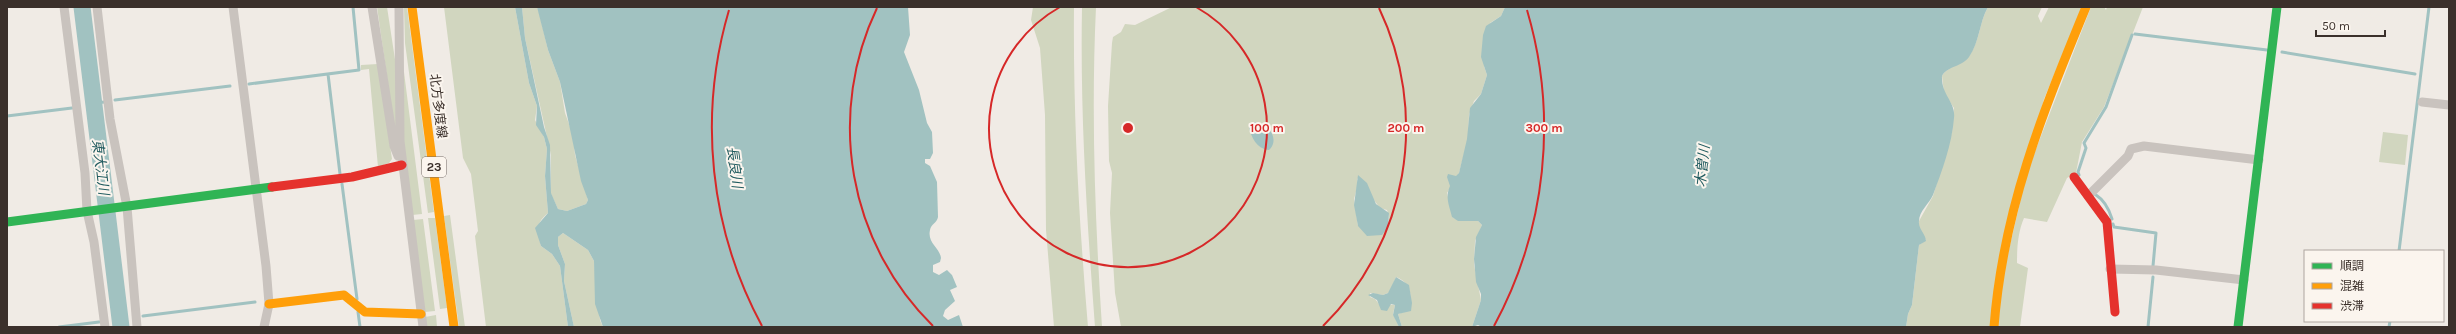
<svg xmlns="http://www.w3.org/2000/svg" width="2456" height="334" viewBox="0 0 2456 334" font-family="Karla,'Noto Sans JP',sans-serif">
<style>
.green{fill:#d1d6bf;fill-rule:evenodd}
.water{fill:#a1c2c1}
.lines{fill:none;stroke-linecap:round;stroke-linejoin:round}
.stream{stroke:#a1c2c1;stroke-width:3}
.river{stroke:#a1c2c1;stroke-width:17}
.street{stroke:#c9c3be;stroke-width:9}
.fast{stroke:#30b455;stroke-width:9}
.slow{stroke:#ff9f0a;stroke-width:9}
.jam{stroke:#e5322d;stroke-width:9}
.ring{fill:none;stroke:#d62828;stroke-width:2}
.labels{text-anchor:middle;stroke-width:4;stroke-linejoin:round;paint-order:stroke}
.shield{fill:#fbf5ee;stroke:#756b66;stroke-width:1}
.shield-label{font-size:12px;font-weight:bold;fill:#3b302b}
.street-label{font-size:13px;fill:#3b302b;stroke:#fbf5ee}
.water-label{font-size:14px;font-style:italic;fill:#1f5a5e;stroke:#fbf5ee}
.centre{fill:#d62828;stroke:#fbf5ee;stroke-width:2}
.ring-label{font-size:12px;text-anchor:middle;font-weight:bold;fill:#d62828;stroke:#fbf5ee;stroke-width:4;stroke-linejoin:round;paint-order:stroke}
</style>
<rect width="100%" height="100%" fill="#f0ebe5"/>
<path class="green" d="M377 7H387L396 66V139Z
M404 7H407L434 212 428 213 405 43Z
M444 7H515L529 83 537 106 535 120 544 137 547 149 545 176 548 213C535 224 537 230 541 246L552 254 560 266 568 327H486L475 236 478 231 471 174 463 158Z
M522 7H537L539 12 548 50 560 82 565 113 573 135 575 155 588 200 586 204 567 211 558 209 551 194V155L525 38Z
M1033 7H1074C1073 114 1079 221 1088 327H1054L1046 230 1045 115 1040 48 1031 20Z
M1082 7H1096C1091 114 1095 220 1102 327H1095C1087 221 1080 114 1082 7Z
M1172 7H1505L1501 16 1490 23 1484 66 1487 75 1481 94 1474 101 1469 115 1468 139 1459 173 1447 193 1453 218 1478 221 1482 225 1475 241 1474 265 1481 300 1472 327H1402L1398 314 1407 311C1413 297 1412 283 1396 277L1390 292 1383 295 1370 293V297L1375 299 1379 304 1395 305 1393 314 1399 327H1121L1115 293 1110 213 1112 173 1109 161 1108 106 1112 43 1113 37 1121 32 1125 24 1135 25ZM1357 178 1380 208 1387 210 1389 216 1388 227 1358 226 1354 199 1358 184Z
M1988 7H2042L2038 16 2041 23 2049 7H2082L2044 99 1991 327H1906L1908 314 1912 305 1919 245 1926 240 1919 228V221L1933 196 1952 132 1954 108 1944 93 1942 76C1947 66 1963 65 1969 56 1980 41 1979 23 1988 7Z
M2091 7H2104L2106 10 2107 7H2143L2104 107 2082 142 2076 173 2067 178 2047 222 2024 218C2018 232 2017 247 2017 263L2028 268 2020 327H1998L2004 262 2029 167Z
M378 64 392 159 389 163 378 167 369 69 361 70V65Z
M404 72 422 214 412 215 404 146Z
M2383 132 2408 135 2405 165 2379 162Z
M450 215 465 327H459L444 216Z
M428 218H435L447 308 440 309Z
M423 219 435 311 425 312 413 220Z
M563 233 588 250 594 261 600 320 603 327H574L564 281 565 264 558 245V237Z
M436 315 437 327H426L425 317Z"/>
<path class="water" d="M515 7H522L525 38 544 127 550 145 551 193 558 209 567 211 586 204 588 200 581 181 560 82 548 50 537 7H908L910 35 904 52 919 90 927 123 932 132 933 153 930 159H925V163L930 166 937 182 938 217C937 223 931 224 930 230 927 243 940 248 941 258L940 262 933 265V272L939 275 947 270 952 275 957 287 950 290 955 301 945 310 943 316 948 320 959 315 963 327H603L595 304 594 261 588 250 563 233 558 237V245L565 264 564 281 574 327H568L560 266 552 254 541 246 535 228 548 213 545 176 547 149 544 137 536 125 537 106 529 83Z
M1505 7H1988C1979 23 1980 41 1969 57 1962 67 1947 66 1942 76 1941 95 1956 102 1954 118 1952 144 1942 171 1933 195 1929 204 1919 211 1919 221 1918 229 1926 234 1926 241L1919 245 1912 305 1908 314 1906 327H1482L1478 325 1472 327 1481 300V294L1476 282 1474 259 1476 237 1482 225 1478 221H1458L1452 217C1449 205 1445 197 1450 186L1447 177 1448 174 1456 176 1459 173 1467 139 1470 108 1481 94 1487 75 1481 57 1483 35 1486 26 1501 16Z
M1253 122C1267 121 1281 139 1269 150 1257 149 1251 137 1249 127Z
M1358 175 1367 183 1376 204 1389 213 1388 227 1382 235 1367 236 1358 226 1354 205Z
M1396 277 1409 285 1412 303 1411 311 1398 314 1402 327H1399L1393 315 1395 305 1391 304 1387 311 1381 310 1377 300 1368 295 1373 293 1383 295 1388 293Z"/>
<g class="lines">
<path class="stream" d="M2135 34 2267 50
M2282 52 2415 74
M328 74 340 174
M249 84 359 70 353 7
M115 100 230 86
M93 103 105 102
M7 116 72 108
M2079 175 2078 172 2086 148 2084 143 2106 107 2132 35
M342 184 357 299
M2096 195C2104 200 2109 209 2112 219
M2113 224 2114 227 2156 233 2153 266
M2399 251 2429 7
M358 312 360 327
M143 316 255 302
M59 327 99 322
M2148 327 2153 277
M2389 327 2390 321"/>
<path class="river" d="M82 7 121 327"/>
<path class="street" d="M64 7 85 173 87 211 94 242 105 327
M97 7 110 119 127 207 137 327
M233 7 266 266 269 304 264 327
M372 7 394 146 398 156
M399 7 400 141 423 327
M2422 102 2449 105
M2088 196 2128 156 2131 149 2144 146 2259 160
M2110 269 2156 270 2244 280"/>
<path class="fast" d="M7 222 272 187
M2238 327 2277 7"/>
<path class="slow" d="M412 7 454 327
M269 304 344 295 365 312 421 314
M1994 327C2003 210 2042 114 2086 7"/>
<path class="jam" d="M2074 177 2107 222 2115 312
M272 187 352 177 402 165"/>
</g>
<g class="ring">
<path d="M1196 7A139 139 0 1 1 1060 7"/>
<path d="M933 326A278 278 0 0 1 877 8M1379 8A278 278 0 0 1 1323 326"/>
<path d="M762 326A416 416 0 0 1 729 10M1527 10A416 416 0 0 1 1494 326"/>
</g>
<g class="labels">
<rect class="shield" x="422" y="157" width="24" height="20" rx="3"/>
<g class="shield-label">
<text x="434" y="171">23</text>
</g>
<g class="street-label">
<text transform="translate(439 106) rotate(83)" y="5">北方多度線</text>
</g>
<g class="water-label">
<text transform="translate(1702 166) rotate(-84)" y="5">木曽川</text>
<text transform="translate(101 167) rotate(83)" y="5">東大江川</text>
<text transform="translate(735 167) rotate(82)" y="5">長良川</text>
</g>
</g>
<circle cx="1128" cy="128" r="6" class="centre"/>
<g class="ring-label">
<text x="1267" y="132">100 m</text>
<text x="1406" y="132">200 m</text>
<text x="1544" y="132">300 m</text>
</g>
<rect width="2456" height="334" fill="none" stroke="#3b302b" stroke-width="16"/>
<rect x="2304" y="250" width="140" height="72" fill="#fbf5ee" stroke="#aea6a0"/>
<rect x="2312" y="263" width="20" height="6" fill="#30b455" stroke="#aea6a0"/>
<text x="2340" y="270" font-size="12" fill="#3b302b">順調</text>
<rect x="2312" y="283" width="20" height="6" fill="#ff9f0a" stroke="#aea6a0"/>
<text x="2340" y="290" font-size="12" fill="#3b302b">混雑</text>
<rect x="2312" y="303" width="20" height="6" fill="#e5322d" stroke="#aea6a0"/>
<text x="2340" y="310" font-size="12" fill="#3b302b">渋滞</text>
<path d="M2316 30v6h69v-6" fill="none" stroke="#3b302b" stroke-width="2"/>
<text x="2322" y="30" font-size="12" fill="#3b302b" stroke="#fbf5ee" stroke-width="3" paint-order="stroke">50 m</text>
</svg>
